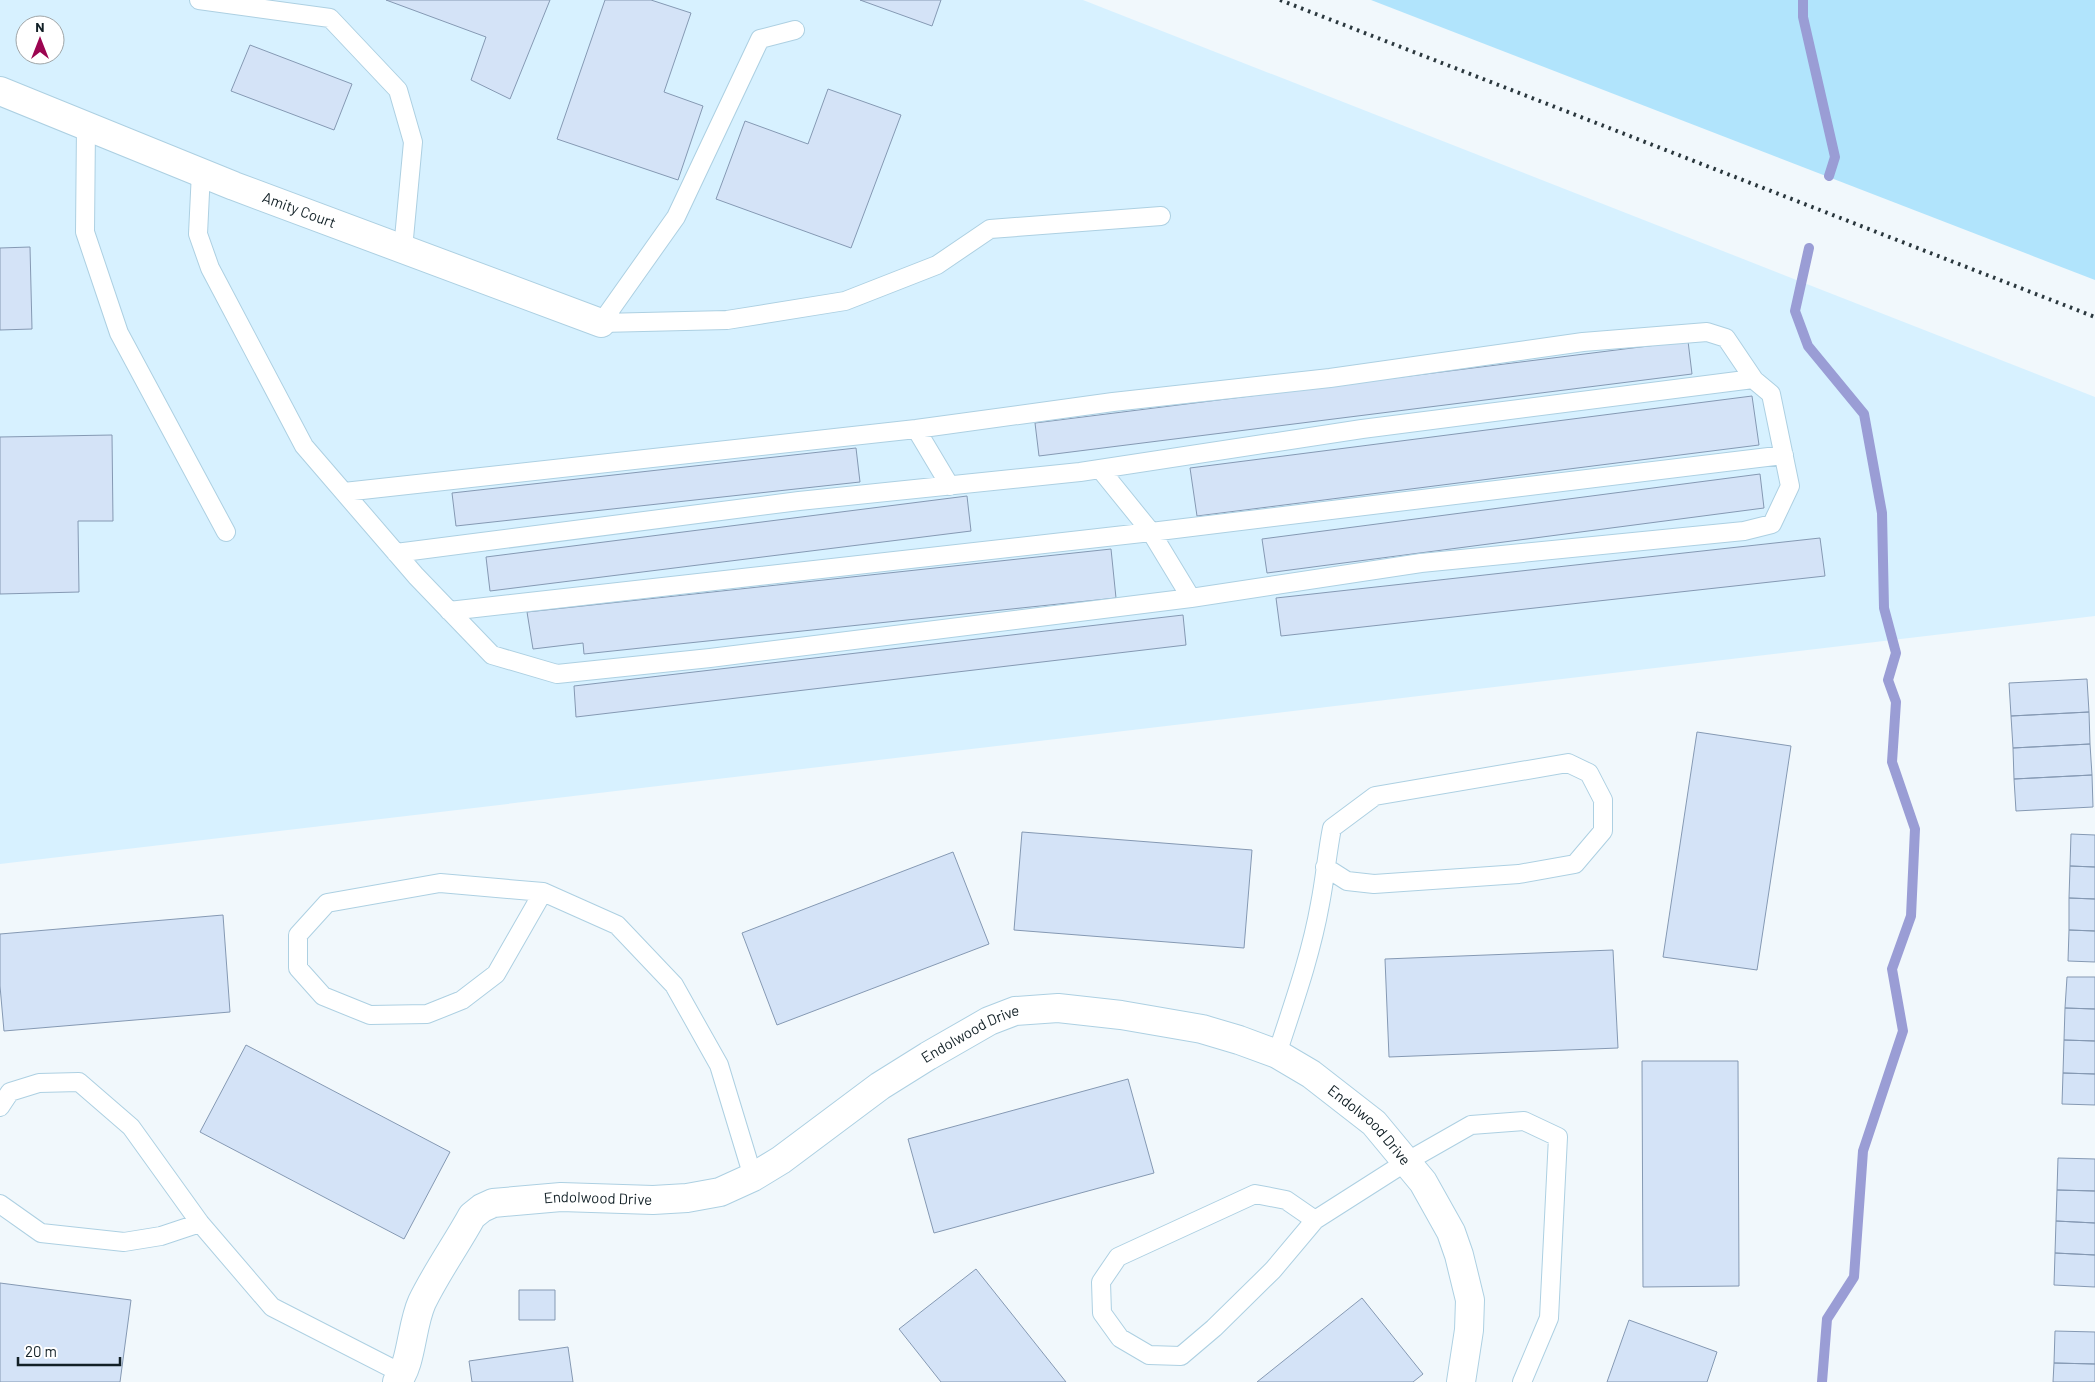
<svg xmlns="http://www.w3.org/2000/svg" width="2095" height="1382" viewBox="0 0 2095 1382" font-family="Barlow,sans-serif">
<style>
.built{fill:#d7f1ff;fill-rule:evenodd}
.green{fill:#b1e4fc}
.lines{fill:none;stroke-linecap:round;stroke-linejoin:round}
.stream{stroke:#9a9dd5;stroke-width:10}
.building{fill:#d4e3f7;stroke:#8599b3}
.service-casing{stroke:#add0e2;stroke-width:20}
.minor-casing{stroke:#add0e2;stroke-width:30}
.service{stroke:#fff;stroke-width:18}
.minor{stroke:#fff;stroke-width:28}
.rail{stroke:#2a373d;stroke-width:4;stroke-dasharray:2.5 5;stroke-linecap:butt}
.labels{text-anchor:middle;stroke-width:4;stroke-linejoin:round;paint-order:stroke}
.street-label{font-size:15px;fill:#122026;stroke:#fff}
</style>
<rect width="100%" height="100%" fill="#f1f8fc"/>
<path class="built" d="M0 0H1083L2095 397V616L0 864ZM25 25H55V55H25Z"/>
<path class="green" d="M1371 0H2095V280Z"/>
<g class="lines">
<path class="stream" d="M1803 0V17L1835 157 1829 176
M1809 248 1795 311 1808 346 1864 414 1882 513 1884 608 1896 653 1888 680 1896 702 1892 762 1915 829 1911 916 1892 969 1903 1031 1863 1151 1854 1277 1827 1319 1822 1382"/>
</g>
<path class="building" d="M386 0H550L510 99 471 80 486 37Z
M605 0H651L691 13 664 92 703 106 678 180 557 139Z
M860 0H941L932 26Z
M250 45 352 84 334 130 231 91Z
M828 89 901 115 851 248 716 199 745 121 808 144Z
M30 247 32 329 0 330V248Z
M1688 341 1692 374 1039 456 1035 423Z
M1752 396 1759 445 1197 516 1190 468Z
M112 435 113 521H78L79 592 0 594V437Z
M856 448 860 482 456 526 452 493Z
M1760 474 1764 508 1267 573 1262 539Z
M967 496 971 531 490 591 486 557Z
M1820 538 1825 576 1281 636 1276 598Z
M1111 549 1116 598 584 654 583 643 533 649 527 612Z
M1183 615 1186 645 576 717 574 686Z
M2087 679 2089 712 2011 716 2009 683Z
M2089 712 2090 744 2013 748 2011 716Z
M1697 732 1791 746 1757 970 1663 957Z
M2090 744 2092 775 2014 779 2013 748Z
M2092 775 2093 807 2016 811 2014 779Z
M1022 832 1252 850 1244 948 1014 930Z
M2071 834 2095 835V867L2070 866Z
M953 852 989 944 777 1025 742 933Z
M2070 866 2095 867V899L2069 898Z
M2069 898 2095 899V931L2069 930Z
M223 915 230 1012 4 1031 0 986V934Z
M2069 930 2095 931V962L2068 961Z
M1613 950 1618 1048 1389 1057 1385 959Z
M2067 977H2095V1009L2065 1008Z
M2065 1008 2095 1009V1041L2064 1040Z
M2064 1040 2095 1041V1074L2063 1073Z
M246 1045 450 1152 404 1239 200 1132Z
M1642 1061H1738L1739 1286 1643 1287Z
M2063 1073 2095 1074V1105L2062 1104Z
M1128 1079 1154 1173 934 1233 908 1139Z
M2058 1158 2095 1159V1191L2057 1190Z
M2057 1190 2095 1191V1223L2056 1221Z
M2056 1221 2095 1223V1255L2055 1253Z
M2055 1253 2095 1255V1287L2054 1285Z
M976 1269 1066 1382H941L899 1329Z
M0 1283 131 1300 120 1382H0Z
M519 1290H555V1320H519Z
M1362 1298 1423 1374 1413 1382H1257Z
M1629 1320 1717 1352 1707 1382H1607Z
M2055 1331 2095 1332V1364L2054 1363Z
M568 1347 573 1382H472L469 1361Z
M2054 1363 2095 1364V1382H2053Z"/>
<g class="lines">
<g class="service-casing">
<path id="service" d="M199 0 330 18 398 90 413 142 403 249
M86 126 85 232 119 333 226 532
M201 172 198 234 210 268 304 446 416 576 492 655 557 674 710 658 1191 598 1421 563 1744 531 1772 524 1790 486 1771 394 1753 379 1362 429 1080 472 799 501 396 553
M601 323 727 320 845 301 937 265 990 229 1161 216
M601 323 676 217 760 39 795 30
M916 429 950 486
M1100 469 1151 532 1191 598
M344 492 916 429 1113 402 1330 378 1583 342 1707 332 1726 338 1755 381
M449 611 1151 532 1784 455
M543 892 496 974 462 1000 427 1014 370 1015 323 996 298 968V935L327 903 440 883 543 892 617 925 674 985 719 1065 753 1177
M1277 1054C1293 1005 1311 955 1320 904 1325 879 1327 853 1332 828L1375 796 1568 763 1589 773 1603 800V831L1575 864 1519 874 1374 884 1347 881 1325 867
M0 1107 10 1092 39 1083 79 1082 131 1127 200 1223 272 1307 403 1374
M0 1204 41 1233 124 1242 161 1236 200 1223
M1315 1220 1286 1200 1255 1194 1118 1257 1101 1282 1102 1313 1120 1338 1149 1355 1181 1356 1214 1328 1273 1270 1315 1220 1406 1162 1471 1125 1524 1121 1558 1137 1549 1318 1522 1382"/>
</g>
<g class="minor-casing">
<g id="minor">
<path id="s1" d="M0 91 234 186 601 323"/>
<path id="s2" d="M397 1382C412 1364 411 1326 422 1302 436 1273 456 1245 472 1216L482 1208 493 1203 561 1197 653 1200 687 1198 720 1192 753 1177 781 1160 880 1086 928 1056 989 1021 1015 1011 1058 1008 1121 1015 1202 1029 1239 1040 1277 1054 1311 1074 1374 1123 1423 1182 1451 1232 1459 1255 1470 1300 1469 1330 1461 1382"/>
</g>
</g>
<use href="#service" class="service"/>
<use href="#minor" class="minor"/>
<path class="rail" d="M1280 0 2095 317"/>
</g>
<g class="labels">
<g class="street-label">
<text dy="5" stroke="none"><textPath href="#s1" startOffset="322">Amity Court</textPath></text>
<text dy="5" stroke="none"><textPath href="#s2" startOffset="734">Endolwood Drive</textPath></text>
<text dy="5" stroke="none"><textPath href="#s2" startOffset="1169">Endolwood Drive</textPath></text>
<text dy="5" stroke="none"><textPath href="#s2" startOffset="314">Endolwood Drive</textPath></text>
</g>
</g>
<g transform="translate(40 40)"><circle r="24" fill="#ffffff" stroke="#a0a6a8"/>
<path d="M0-4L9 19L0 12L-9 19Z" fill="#9c0551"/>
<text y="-8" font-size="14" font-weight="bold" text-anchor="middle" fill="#122026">N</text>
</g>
<path d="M18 1357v8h102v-8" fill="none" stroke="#122026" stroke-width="2.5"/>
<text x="25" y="1357" font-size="15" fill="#122026" stroke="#ffffff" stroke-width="4" paint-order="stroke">20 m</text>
</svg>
